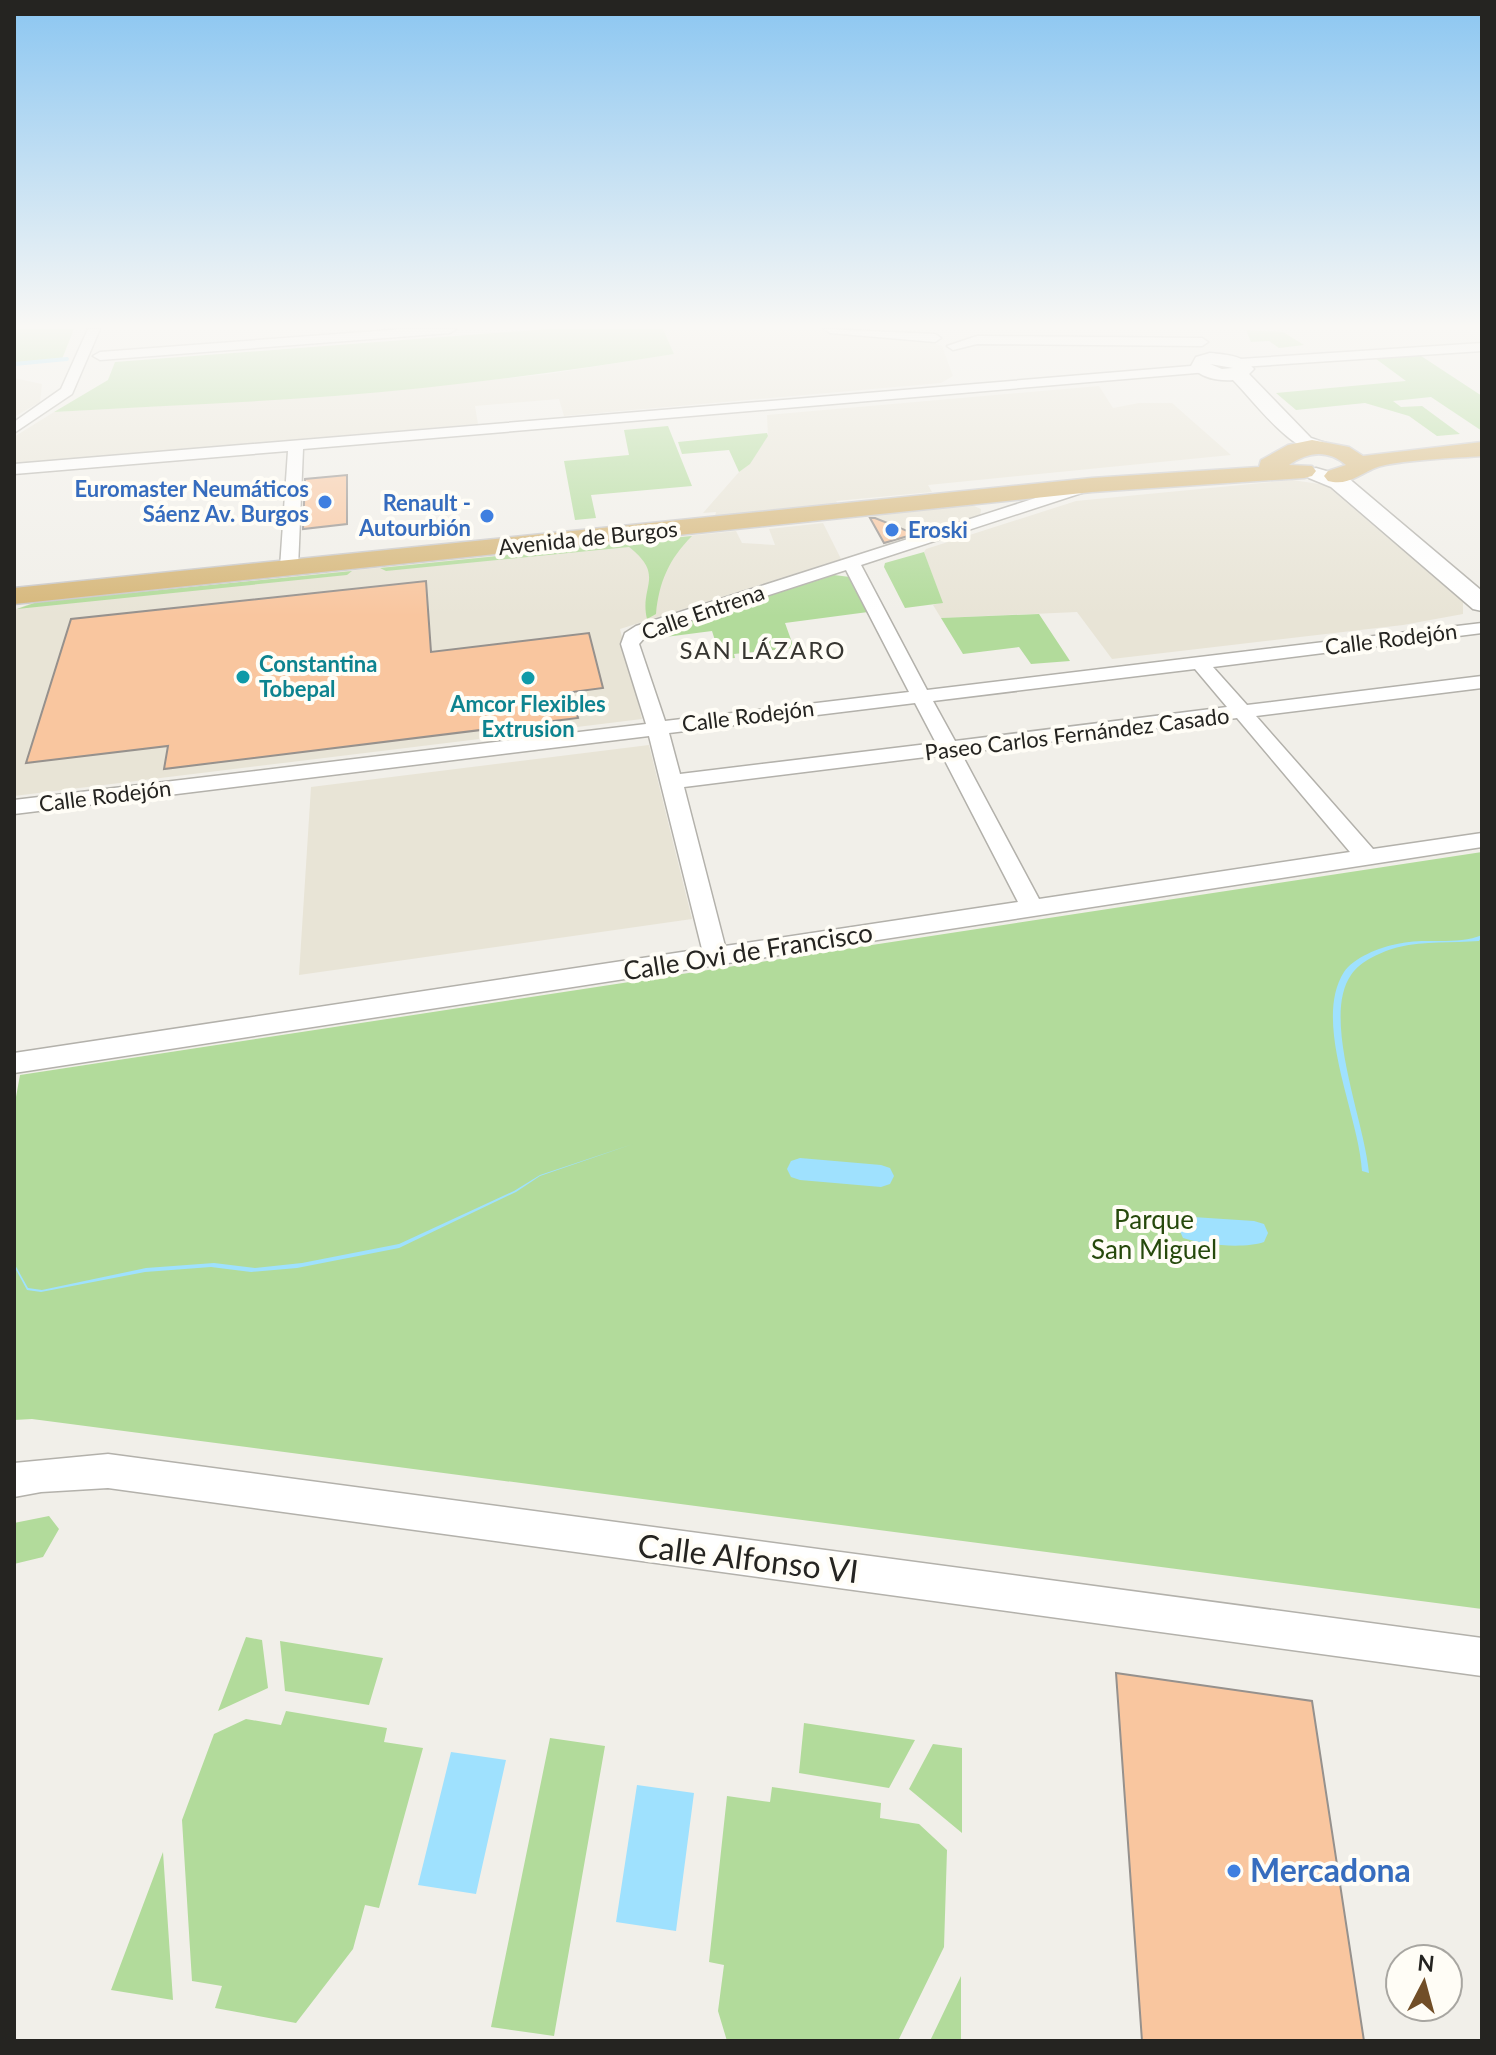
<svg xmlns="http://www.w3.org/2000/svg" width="1496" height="2055" viewBox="0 0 1496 2055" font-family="Lato,sans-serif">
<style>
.built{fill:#e8e4d6}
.green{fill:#b2db9b}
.water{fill:#9fe1fe}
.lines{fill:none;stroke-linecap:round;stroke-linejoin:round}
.stream{stroke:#9fe1fe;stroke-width:4}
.canal{fill:#9fe1fe;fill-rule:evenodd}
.building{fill:#f9c69f;stroke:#96918d;stroke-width:2}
.street-casing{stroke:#b3b1ab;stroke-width:3}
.secondary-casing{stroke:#b3b1ab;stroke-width:3}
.primary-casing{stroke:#cbcaca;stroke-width:3}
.street{fill:#fff;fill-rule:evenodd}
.secondary{fill:#fff;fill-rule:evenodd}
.primary{fill:#d6b77a;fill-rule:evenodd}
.shop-dot{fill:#3f7fe0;stroke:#fffdf6;stroke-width:3}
.culture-dot{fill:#0f9aa8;stroke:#fffdf6;stroke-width:3}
.labels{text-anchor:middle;stroke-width:8;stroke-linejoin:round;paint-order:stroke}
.far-shop-label{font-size:22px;font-weight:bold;fill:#366cbe;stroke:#fffdf6;text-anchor:end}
.far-street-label{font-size:22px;fill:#252421;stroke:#fffdf6}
.far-culture-label{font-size:22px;font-weight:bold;fill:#0d838f;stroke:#fffdf6;text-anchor:start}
.far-neighbourhood-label{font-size:24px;letter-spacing:2px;fill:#373631;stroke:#fffdf6}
.street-label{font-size:26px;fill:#252421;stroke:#fffdf6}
.park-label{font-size:26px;fill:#26490c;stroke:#fffdf6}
.near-street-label{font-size:32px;fill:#252421;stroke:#fffdf6}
.near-shop-label{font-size:32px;font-weight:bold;fill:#366cbe;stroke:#fffdf6;text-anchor:start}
</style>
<rect width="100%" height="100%" fill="#f1efe9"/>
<path class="built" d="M663 329H813L922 339 942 346 953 376 941 383 564 416 559 399 475 406 478 424 14 464V437L54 412 335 396 548 374 674 354Z
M14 378 42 384 40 402 14 417Z
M1099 386 1113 408 1139 403H1172L1231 455 928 485 932 492 836 501 838 504 715 516 716 512 703 513 739 472 750 463 768 436 767 415Z
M1292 480 1326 485 1463 602V614L1403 625 1112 659 1077 612 941 618 933 605 942 602 924 552 926 549 1076 501Z
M967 503 981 509 980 518 887 548 868 513Z
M823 523 841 559 620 629 642 719 14 796V610L29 604 736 531 742 543 775 545 769 529Z
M649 745 692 919 299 975 311 787Z"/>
<path class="green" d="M14 329H74L62 359 14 363Z
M547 329H663L674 354C562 372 449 387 335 396 242 403 148 406 54 412L108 380 115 362Z
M1246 330 1283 332 1304 345 1279 348 1269 341 1251 342Z
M1412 350 1482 396V431L1431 397 1393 401 1401 407 1422 406 1460 434 1437 436 1409 416 1365 403 1296 410 1276 393 1406 381 1368 353Z
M668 426 692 486 591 495 596 518 575 520 564 461 629 455 624 430Z
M767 433 768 436 750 464 739 472 729 450 682 454 678 442Z
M692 536C669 559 659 582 656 614L647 619C639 586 666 576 629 547L386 571 380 568Z
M924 552 943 603 905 608 884 567 885 563Z
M352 571 347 575 17 609 37 602Z
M834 575 850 577 868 612 785 623 794 648 734 654 735 658 721 659 712 631 650 639 658 631Z
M1039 614 1070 661 1031 664 1019 647 963 654 941 618Z
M1482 852V1609L32 1419 14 1420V1108L20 1075Z
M49 1516 59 1529 43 1557 14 1564V1523Z
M246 1637 262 1640 268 1688 218 1711Z
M280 1641 383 1658 369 1705 285 1691Z
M286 1711 387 1728 384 1742 423 1748 379 1908 365 1905 353 1949 296 2023 215 2008 222 1986 192 1981 182 1820 214 1734 246 1719 281 1725Z
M804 1723 915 1740 889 1788 799 1773Z
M550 1738 605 1746 554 2036 491 2027Z
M933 1744 962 1748V1833L909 1789Z
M772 1787 881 1803 880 1818 919 1824 947 1850 944 1947 898 2041H727L718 2011 724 1965 709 1962 727 1796 770 1802Z
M163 1852 173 2000 111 1990Z
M961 1976V2041H930Z"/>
<path class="water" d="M1482 935 1479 941C1453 943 1424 941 1399 947 1383 951 1360 961 1351 975 1321 1018 1365 1122 1369 1173L1362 1171C1359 1115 1312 1022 1344 972 1353 958 1380 947 1397 944 1424 937 1457 946 1482 935Z
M633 1144 540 1176 516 1192 399 1248 297 1268 251 1272 211 1267 145 1272 41 1292 27 1290 14 1266V1263L28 1288 42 1290 146 1268 214 1263 255 1268 302 1263 399 1244 514 1191 540 1175Z
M451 1752 506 1760 476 1894 418 1885Z
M637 1785 694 1793 676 1931 616 1922Z"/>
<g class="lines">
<path class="stream" d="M14 364 67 359"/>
<path class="canal" d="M800 1158 881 1165 890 1168 894 1176 890 1184 881 1187 800 1180 791 1177 787 1169 791 1161Z
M1193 1217 1254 1221 1264 1224 1268 1233 1264 1242C1243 1249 1204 1245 1183 1238L1179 1229 1183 1220Z"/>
</g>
<path class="building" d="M347 475V524L303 529 305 479Z
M870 518H875L915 534 884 543Z
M426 581 431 652 589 633 603 688 572 692 578 718 164 769 168 746 26 763 71 619Z
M1116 1673 1312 1701 1364 2041H1142Z"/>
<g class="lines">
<g class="street-casing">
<path id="street" d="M88 329H100L72 394 14 433V422L61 389Z
M404 329H456L450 333 100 360 93 356 100 352Z
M824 329 935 334 941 338 935 342 830 333Z
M977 336 1202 338 1208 342 1202 346 977 344 953 350 947 346Z
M1482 343V351L1240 367 1233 363 1240 359Z
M1203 365 1210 369 1208 372 303 449 298 568 289 573 280 568 288 451 14 474V464Z
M1092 480 1100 485 1097 488 861 565 927 690 1482 623V633L1213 667 1247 705 1482 676V688L1256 716 1373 849 1482 833V847L14 1073V1053L702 949 649 736 14 814V800L646 724 621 644 625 633 636 626ZM846 570 909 692 665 721 639 644 648 634ZM1195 669 1227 707 955 741 933 701ZM915 703 936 743 680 774 669 733ZM1237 718 1350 852 1039 899 961 753ZM942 755 1018 902 725 946 684 787Z
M108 1454 1482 1638V1676L108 1488 41 1492 14 1497V1463Z"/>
</g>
<g class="secondary-casing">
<path id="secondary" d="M1210 353C1228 355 1242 355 1254 369L1249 374 1311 438 1328 444 1331 448 1328 452C1296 460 1254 401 1233 380 1218 381 1201 378 1191 366L1196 357ZM1210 364 1233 368 1222 369Z
M1316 468 1347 477 1482 591V611L1473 609 1331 487 1309 478 1305 474 1309 470Z"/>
</g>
<g class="primary-casing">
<path id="primary" d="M1312 440 1349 447 1363 456 1482 442V456C1457 458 1395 460 1375 468 1358 475 1348 486 1328 481L1324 476 1328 471 1346 465C1327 449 1308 452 1289 465L1312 466 1316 471 1312 476 1304 478 1092 492 14 604V588L1092 478 1259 467 1261 460 1288 445Z"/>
</g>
<use href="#street" class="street"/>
<use href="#secondary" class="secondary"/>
<use href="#primary" class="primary"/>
</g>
<linearGradient id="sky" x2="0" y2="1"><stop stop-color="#8bc6f1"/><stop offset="0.53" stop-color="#f9f8f5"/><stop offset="1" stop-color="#f9f8f5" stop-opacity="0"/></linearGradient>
<rect width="1496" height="616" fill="url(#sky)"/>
<g class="shop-dot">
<circle cx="325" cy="502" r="8"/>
<circle cx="487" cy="516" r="8"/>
<circle cx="892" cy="530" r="8"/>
<circle cx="1234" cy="1871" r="8"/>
</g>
<g class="culture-dot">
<circle cx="243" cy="677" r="8"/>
<circle cx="528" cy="678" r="8"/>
</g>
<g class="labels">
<g class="far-shop-label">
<text x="309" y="497">Euromaster Neumáticos<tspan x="309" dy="25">Sáenz Av. Burgos</tspan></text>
<text x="471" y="511">Renault -<tspan x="471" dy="25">Autourbión</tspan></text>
<text x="908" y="538" text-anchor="start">Eroski</text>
</g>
<g class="far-street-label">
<text transform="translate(588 538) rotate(-6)" y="8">Avenida de Burgos</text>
<text transform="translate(703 612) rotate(-19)" y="8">Calle Entrena</text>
<text transform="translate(1391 639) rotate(-7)" y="8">Calle Rodejón</text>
<text transform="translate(748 716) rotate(-7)" y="8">Calle Rodejón</text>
<text transform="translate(1077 734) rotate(-7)" y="8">Paseo Carlos Fernández Casado</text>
<text transform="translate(105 796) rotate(-7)" y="8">Calle Rodejón</text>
</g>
<g class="far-culture-label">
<text x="259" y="672">Constantina<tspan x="259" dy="25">Tobepal</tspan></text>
<text x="528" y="712" text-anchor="middle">Amcor Flexibles<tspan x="528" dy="25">Extrusion</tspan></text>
</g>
<g class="far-neighbourhood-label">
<text x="763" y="659">SAN LÁZARO</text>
</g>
<g class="street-label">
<text transform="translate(748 952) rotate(-9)" y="9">Calle Ovi de Francisco</text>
</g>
<g class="park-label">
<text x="1154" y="1229">Parque<tspan x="1154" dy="30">San Miguel</tspan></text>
</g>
<g class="near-street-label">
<text transform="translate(748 1559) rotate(7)" y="11">Calle Alfonso VI</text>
</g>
<g class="near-shop-label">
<text x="1250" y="1882">Mercadona</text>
</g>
</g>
<rect width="1496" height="2055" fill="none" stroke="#252421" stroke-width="32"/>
<g transform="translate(1424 1983) rotate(6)"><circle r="38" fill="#fffdf6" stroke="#a8a6a1" stroke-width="2"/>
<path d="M0-6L14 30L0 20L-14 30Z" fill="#714e27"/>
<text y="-12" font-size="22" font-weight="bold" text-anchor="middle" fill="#252421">N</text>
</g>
</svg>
